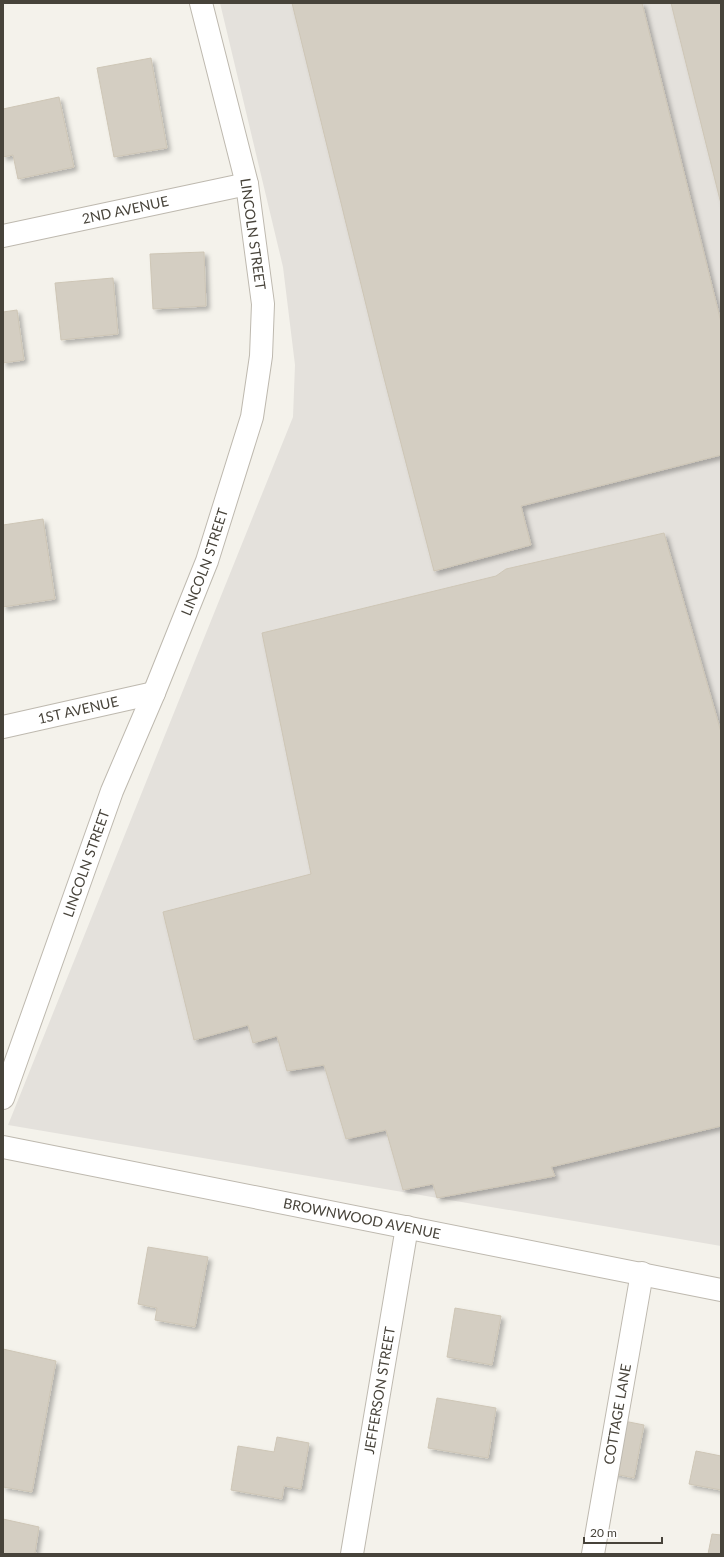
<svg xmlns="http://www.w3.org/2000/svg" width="724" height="1557" viewBox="0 0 724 1557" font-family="Lato,sans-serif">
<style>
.industrial{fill:#e4e1dc}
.building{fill:#d4cec2;stroke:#cec6b6;filter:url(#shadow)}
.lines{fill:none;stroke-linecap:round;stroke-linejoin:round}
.minor-casing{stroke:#beb9af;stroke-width:24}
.tertiary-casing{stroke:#beb9af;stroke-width:24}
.minor{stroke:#fff;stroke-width:22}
.tertiary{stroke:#fff;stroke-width:22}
.labels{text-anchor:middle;stroke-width:3.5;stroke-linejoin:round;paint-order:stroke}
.street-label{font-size:14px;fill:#47433a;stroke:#fff}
</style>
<defs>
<filter id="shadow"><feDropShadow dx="3.5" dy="3.5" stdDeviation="2" flood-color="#0004"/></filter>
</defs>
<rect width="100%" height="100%" fill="#f4f2eb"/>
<path class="industrial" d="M220 3H721V1246L8 1125 293 417 295 365 283 267Z"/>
<path class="building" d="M292 3H642L721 322V455L521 506 531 545 434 571 382 370Z
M671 3H721V204Z
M151 58 167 148 114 157 97 68Z
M59 97 74 167 18 179 13 155 3 157V109Z
M204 252 206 306 153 309 150 254Z
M113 278 118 334 61 340 55 283Z
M17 310 24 360 3 363V312Z
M43 519 55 599 3 607V525Z
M664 533 721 732V1126L551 1167 555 1176 437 1198 433 1184 403 1190 386 1130 346 1139 324 1065 287 1071 277 1036 253 1043 248 1025 194 1040 163 912 311 874 262 633 496 576 506 569Z
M148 1247 208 1257 195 1327 155 1320 157 1308 138 1304Z
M455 1308 501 1316 492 1365 447 1357Z
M3 1349 56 1361 32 1492 3 1487Z
M437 1398 496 1408 488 1458 428 1448Z
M619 1420 644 1425 634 1478 610 1473Z
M277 1437 309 1443 301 1489 284 1486 282 1499 231 1490 238 1446 274 1452Z
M696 1451 721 1456V1490L689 1484Z
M3 1519 39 1527 35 1553 40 1554H3Z
M712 1534 721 1535V1554H708Z"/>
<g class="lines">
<g class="minor-casing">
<g id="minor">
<path id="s1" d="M3 236 247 184"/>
<path id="s2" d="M3 727 154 693"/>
<path id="s3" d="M3 1147 721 1290"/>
<path id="s4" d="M352 1554 407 1227"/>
<path id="s5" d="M593 1554 642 1273"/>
</g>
</g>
<g class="tertiary-casing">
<g id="tertiary">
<path id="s6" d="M3 1098 112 791 154 693 207 561 252 417 261 356 263 304 247 184 201 3"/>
</g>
</g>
<use href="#minor" class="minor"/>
<use href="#tertiary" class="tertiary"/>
</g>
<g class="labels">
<g class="street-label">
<text dy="5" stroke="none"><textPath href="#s1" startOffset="125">2ND AVENUE</textPath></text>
<text transform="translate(253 234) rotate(82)" y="5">LINCOLN STREET</text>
<text dy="5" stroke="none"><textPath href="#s6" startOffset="573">LINCOLN STREET</textPath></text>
<text dy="5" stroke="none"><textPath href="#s2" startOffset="77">1ST AVENUE</textPath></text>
<text dy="5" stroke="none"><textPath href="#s6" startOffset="249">LINCOLN STREET</textPath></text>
<text dy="5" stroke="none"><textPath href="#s3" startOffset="366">BROWNWOOD AVENUE</textPath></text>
<text dy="5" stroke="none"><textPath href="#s4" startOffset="166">JEFFERSON STREET</textPath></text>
<text dy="5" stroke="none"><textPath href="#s5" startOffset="142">COTTAGE LANE</textPath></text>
</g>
</g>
<rect width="724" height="1557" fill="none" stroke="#47433a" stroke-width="8"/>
<path d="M584 1537v6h78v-6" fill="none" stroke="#47433a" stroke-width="2"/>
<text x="590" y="1537" font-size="12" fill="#47433a" stroke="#ffffff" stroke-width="3" paint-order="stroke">20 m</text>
</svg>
